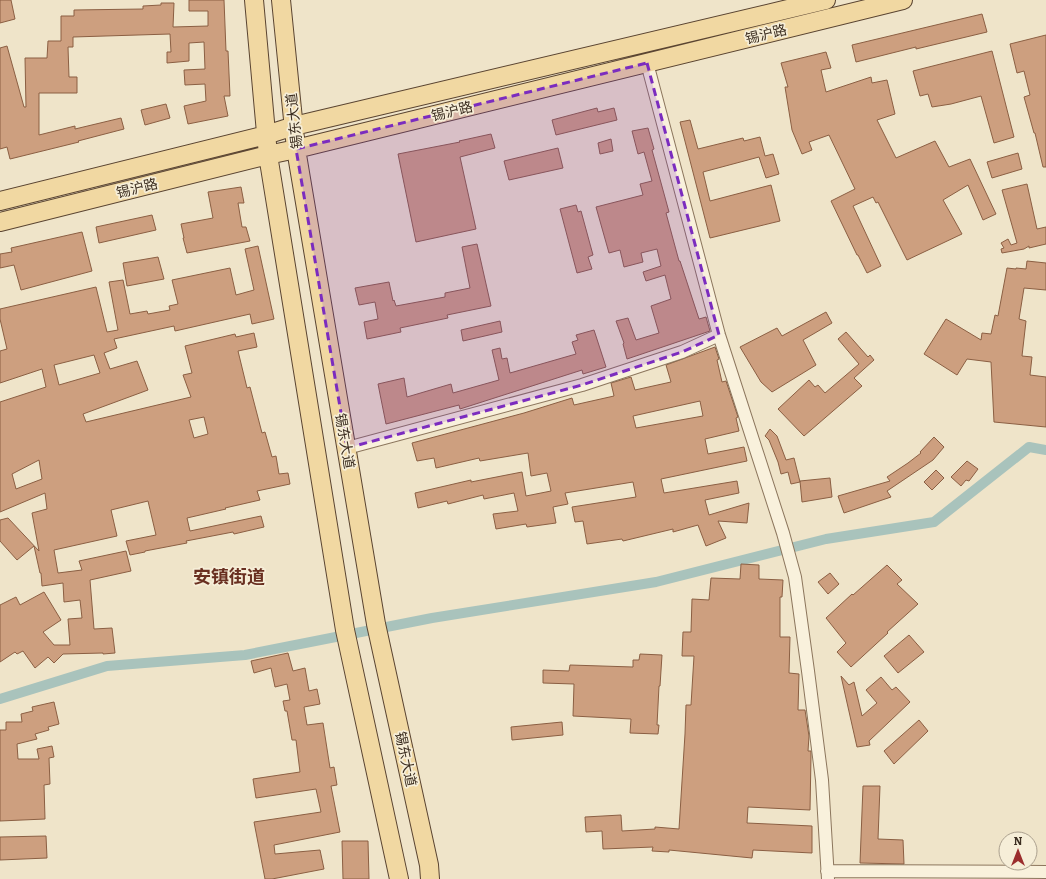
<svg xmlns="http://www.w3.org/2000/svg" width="1046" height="879" viewBox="0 0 1046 879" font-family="Bitter,'Noto Sans SC',serif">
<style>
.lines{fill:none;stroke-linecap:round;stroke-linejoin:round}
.canal{stroke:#a9c3bc;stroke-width:10}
.building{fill:#cd9f7f;stroke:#8b5f43;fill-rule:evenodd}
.street-casing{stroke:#8c765d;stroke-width:14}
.primary-casing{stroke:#5a4431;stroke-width:20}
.street{stroke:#f9f1dc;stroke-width:12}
.primary{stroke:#f1d8a2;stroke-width:18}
.marked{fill:#7b2cbf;fill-opacity:0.2;stroke:#7b2cbf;stroke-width:3;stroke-dasharray:8 5;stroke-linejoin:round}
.labels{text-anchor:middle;stroke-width:3.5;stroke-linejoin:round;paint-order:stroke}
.street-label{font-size:14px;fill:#3c2e21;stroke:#f6eed8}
.district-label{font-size:18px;font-weight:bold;fill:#692f20;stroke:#f6eed8}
</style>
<rect width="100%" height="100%" fill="#efe4c9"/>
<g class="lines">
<path class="canal" d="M0 699 107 666 245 655 432 618 656 582 826 539 934 522 1029 447 1046 450"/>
</g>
<path class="building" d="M0 0H11L15 19 0 23Z
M189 0H224L226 51H228L230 96H224L228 116 188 124 184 106 206 101 205 84 185 85 184 70 205 69 204 42 189 43V61L167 63V52H171L170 34 73 37V47H68L69 77H77V93H39V135L75 126V129L121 118 124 129 78 141 79 142 10 159 7 147 0 149V48L7 46 24 107H26L25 58H47L48 41H61V16H74V10L143 9V6L161 5V3H174L173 27 208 26V11H189Z
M982 14 987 32 916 49V47L856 62 852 45Z
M1046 35V167H1043L1035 133H1034L1024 97 1030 95 1024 71 1017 73 1010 44Z
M992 51 1014 137 994 143 981 96 951 104 932 107 928 94 920 96 913 71Z
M826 52 831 68 821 70 826 92 871 77 872 83 887 80 895 114 877 120 896 158 935 141 949 167 970 159 996 214 983 220 968 185 943 200 962 234 907 260 878 202 876 203 873 197 853 206 881 266 867 273 858 255H857L831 201 855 189 829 135 809 142 812 150 802 154 792 130 785 87H788L781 63Z
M166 104 170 118 145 125 141 110Z
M597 108 598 112 614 108 617 120 556 135 552 120Z
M690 120 698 149 743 138 744 141 760 137 765 156 773 154 779 174 766 178 759 157 703 172 710 201 771 185 780 221 710 238 680 122Z
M648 128 654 149 652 150 669 212 666 213 679 261H680L699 319 706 317 710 331 627 359 623 344 624 343 616 321 628 318 636 340 659 333 651 306 671 299 665 275 646 281 643 272 661 266 657 249 641 253 643 262 624 267 620 250 609 253 596 207 643 195 640 184 652 181 644 152 638 154 632 131Z
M491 134 495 148 460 157 476 229 416 242 398 154 460 142 459 141Z
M611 139 613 151 600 154 598 143Z
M558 148 563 168 509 180 504 161Z
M1018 153 1022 169 992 178 987 162Z
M1027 184 1037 229 1046 227V244L1029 248V246L1024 249 1002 253 1001 249 1004 248 1001 243 1008 239 1011 245 1017 243 1002 190Z
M241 187 244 203H238L242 227H246L250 241 187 253 183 238H184L181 224 213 218 208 192Z
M576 205 578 212 581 211 593 255 588 257 592 269 577 273 560 209Z
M152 215 156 230 99 243 96 227Z
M82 232 92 271 21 290 14 265 0 268V254L12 252 11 248Z
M477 244 491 306 447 315 448 318 400 328 401 332 367 339 364 322 378 319 375 302 359 305 355 288 389 282 393 301 394 300 396 306 445 297V293L470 288 462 247Z
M258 246 274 319 252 324 250 314 175 331 174 326 114 339 117 348 104 353 110 369 137 361 148 390 83 414 86 422 191 397 183 375 192 373 185 346 235 334 236 337 254 333 257 347 238 351 247 388 250 387 262 433 265 432 272 457 276 456 279 474 288 473 290 484 257 491 260 500 225 508 226 509 187 518 190 531 261 516 264 527 234 534 233 532 186 541 187 543 145 551V552L130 555 126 541 156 535 148 501 111 510 117 536 54 550 58 573 82 570 79 561 126 551 131 571 90 580 94 629 112 628 115 653 103 654V653L63 654 54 663 48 657 35 668 23 651 17 654 15 652 0 662V605L16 597 20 605 44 592 61 620 43 632 54 645H70L68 619 82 618 80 600 64 602 63 583 42 586 41 573H40L34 546 17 560 0 541V520L8 518 39 551 32 513 47 509 45 493 0 512V402L46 387 42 369 0 383V351L7 349 0 319V309L96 287 107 332 118 330 109 282 123 280 130 314 147 311 148 314 170 310 169 306 178 304 172 280 230 268 236 295 254 290 245 249ZM94 355 100 373 59 385 54 365ZM204 417 208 434 194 438 189 420ZM39 460 42 479 16 489 12 474Z
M158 257 164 279 127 286 123 263Z
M1027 261 1046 263V290L1024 288 1019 319 1026 321 1022 356 1032 357 1030 375 1046 377V427L994 422 991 362 967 359 957 375 924 354 946 319 981 340 982 333 991 334 995 315 998 316 1007 268 1016 269V268L1026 269Z
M826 312 832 323 803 340 816 365 772 392 761 382 740 347 777 328 782 336Z
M500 321 502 332 463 341 461 330Z
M594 330 606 367 583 374 582 370 460 409 459 405 386 424 378 384 404 378 407 397 451 384 453 393 499 380 492 350 500 348 502 359 507 358 510 373 576 354 572 342 578 340 576 335Z
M846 332 868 357 870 355 874 360 854 378 862 386 804 436 778 409 809 380 815 387 818 385 825 393 859 364 838 339Z
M715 347 719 359 717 360 722 382 726 381 738 417 736 418 739 431 705 439 708 454 744 447 747 461 661 479 664 493 737 481 739 493 705 500 709 515 749 503 747 523 718 521 726 538 706 546 698 525 673 532V529L623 541 622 539 587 544 583 521 575 522 572 507 636 497 633 482 565 493 568 504 553 507 556 523 527 527 526 524 496 529 493 514 518 511 514 493 484 499 483 495 448 504 447 501 418 508 415 493 471 480V482L522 472 526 496 551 491 547 473 531 476 528 453 480 461 479 458 436 468 434 458 417 461 412 443 524 413 572 398 574 405 614 396 611 383 631 377 635 390 671 382 666 365ZM700 401 703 416 636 428 633 416Z
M770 429 777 436 786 460 794 458 800 482 791 484 788 472 781 474 778 462 769 440 765 436Z
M934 437 944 447 933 460 887 491 891 497 844 513 838 496 890 481 887 477 908 463 921 453 920 452Z
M967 461 978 469 969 481 966 480 961 486 951 477Z
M936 470 944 478 932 490 924 482Z
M830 478 832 497 802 502 800 481Z
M741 564 759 565V579L783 580 782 597H780V637H790L789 673 799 674 798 710H805L809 736 808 751H811V756L810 810 748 807 747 823 812 826V853L753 850 752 858 669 850V852L652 851 653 847 603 849 602 831 586 832 585 817 621 815 622 831 655 829V827L679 829 685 734 686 705H691L694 656H682L683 632H691L692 599 709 600 711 578 740 579Z
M887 565 902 580 897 584 918 604 887 632 888 633 851 667 837 652 846 643 826 618 852 594 853 595Z
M830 573 839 584 828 594 818 582Z
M909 635 924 652 898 673 884 656Z
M288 653 293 671 305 668 309 691 317 689 320 704 304 707 307 725 323 723 330 768 334 767 337 785 331 786 340 832 274 845 275 854 320 850 324 869 272 879H265L254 822 321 812 316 789 256 798 253 779 300 772 296 740H292L287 711H285L283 701 290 700 287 684 275 687 271 668 254 673 251 661Z
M640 654 662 655 660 686H659L657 725H659L658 734 630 733 631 719 573 716 574 684 543 683V670L569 671 570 665 633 667V660H639Z
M841 676 849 685 854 682 862 716 877 703 866 690 881 677 892 690 896 687 910 702 869 741 870 745 857 747Z
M54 702 59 724 48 727 49 730 35 734 37 739 17 744 18 759H39L37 749 52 746 54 757 49 758 50 784 44 785 45 819 0 821V730H6V722H22L21 714 33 711 32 707Z
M919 720 928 731 894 764 884 751Z
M562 722 563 735 512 740 511 727Z
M863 786H880L878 839 903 840 904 864 860 863Z
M46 836 47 858 0 860V837Z
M342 841H368L369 879H343Z"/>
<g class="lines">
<g class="street-casing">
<path id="street" d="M647 63 719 335 783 533 795 577 808 671 822 780 828 879
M347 448 582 385 682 352 719 335
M827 871 1046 872"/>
</g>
<g class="primary-casing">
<path id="primary" d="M254 0 268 155 345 630 399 879
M281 0 296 149 376 624 429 865 430 879
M0 201 266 135 294 126 826 0
M0 222 268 155 296 149 903 0"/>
</g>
<use href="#street" class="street"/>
<use href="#primary" class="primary"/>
</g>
<path class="marked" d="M647 63 719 335 682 352 582 385 347 448 296 149Z"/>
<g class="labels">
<g class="street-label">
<text transform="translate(766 34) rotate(-14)" y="5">锡沪路</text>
<text transform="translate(452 111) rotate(-14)" y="5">锡沪路</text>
<text transform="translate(294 121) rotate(-96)" y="5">锡东大道</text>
<text transform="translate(137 188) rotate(-14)" y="5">锡沪路</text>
<text transform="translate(345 441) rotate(80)" y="5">锡东大道</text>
<text transform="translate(406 759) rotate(78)" y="5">锡东大道</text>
</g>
<g class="district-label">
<text x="229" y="583">安镇街道</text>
</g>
</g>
<g transform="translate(1018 851)"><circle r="19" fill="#f6eed8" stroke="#aca18f"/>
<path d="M0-3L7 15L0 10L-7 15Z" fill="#9b2d2d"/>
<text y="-6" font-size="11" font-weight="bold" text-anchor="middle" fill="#3c2e21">N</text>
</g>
</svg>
